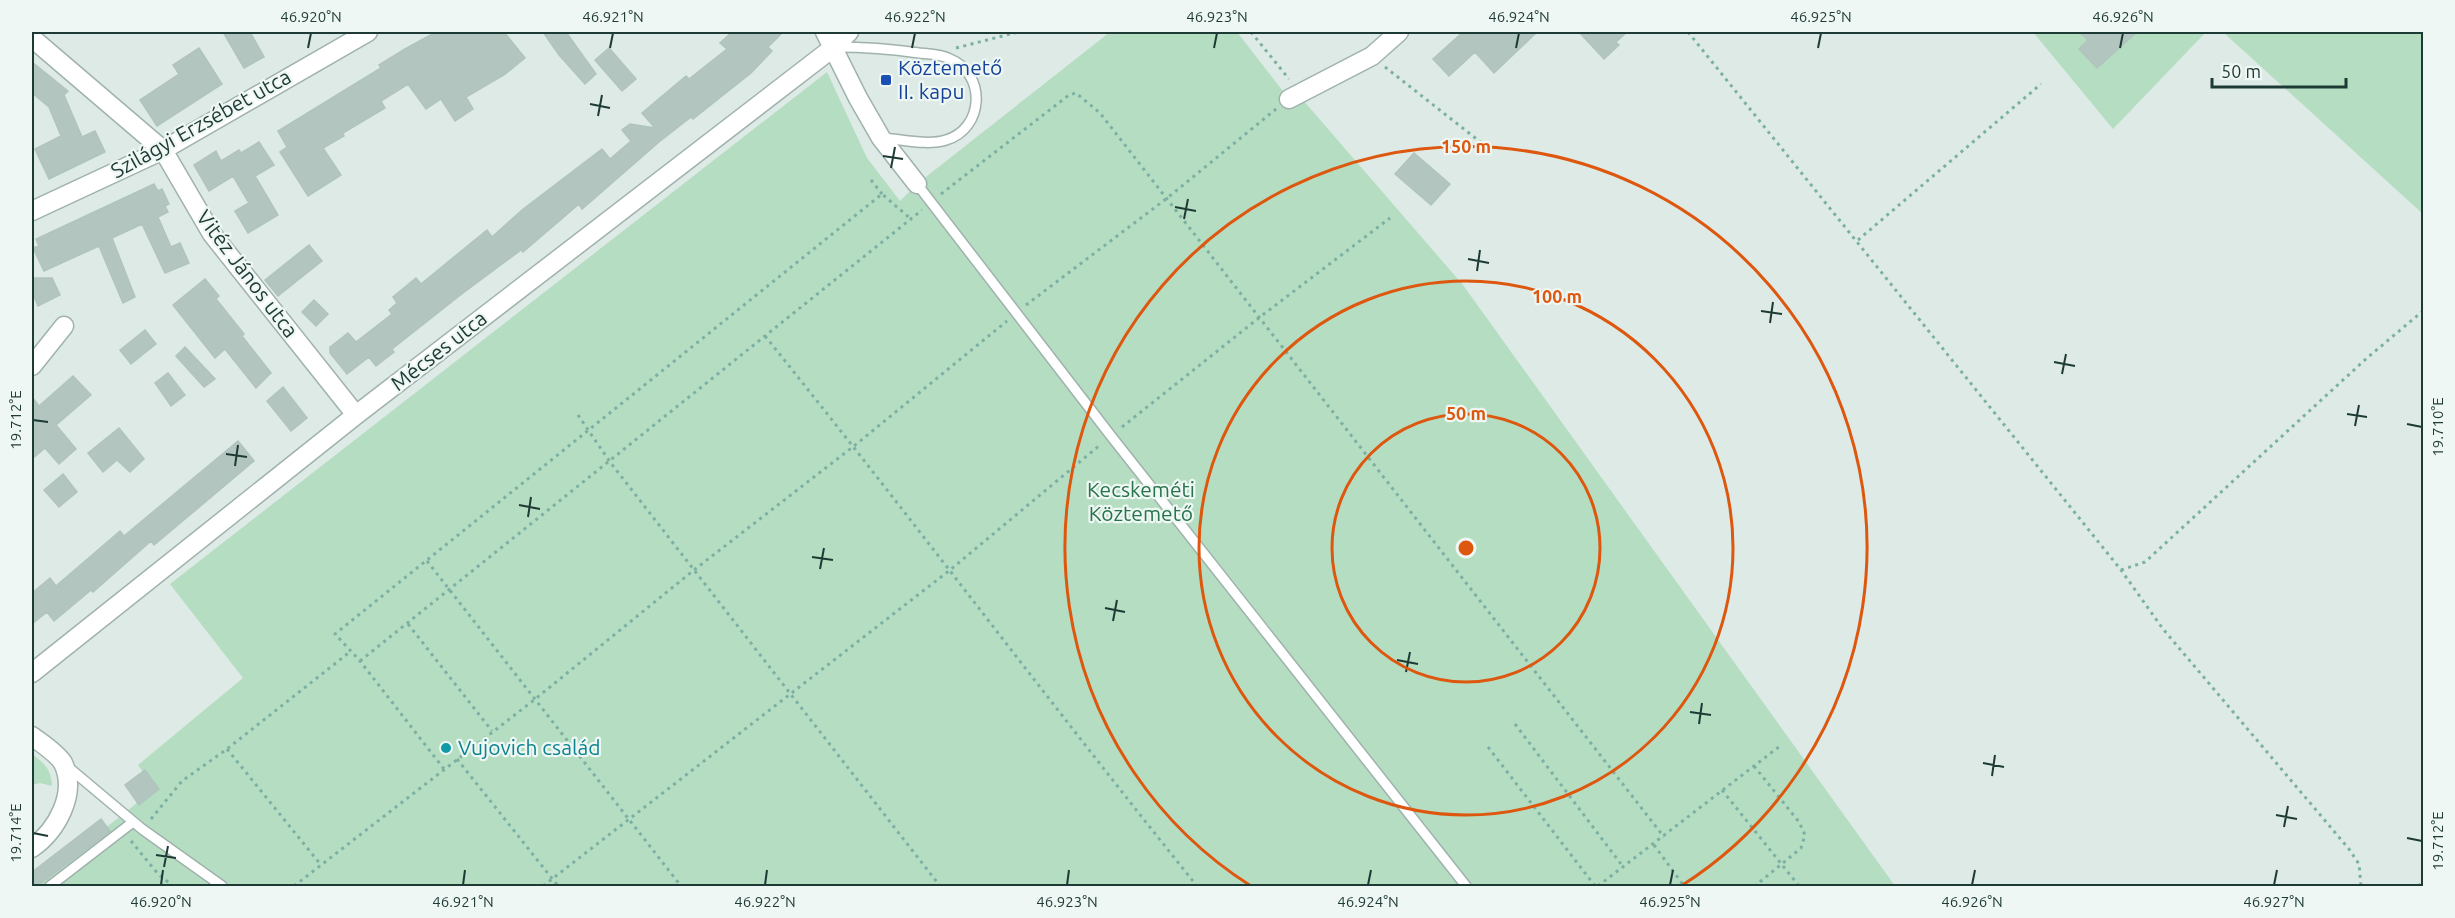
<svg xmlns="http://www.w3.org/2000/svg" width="2455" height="918" viewBox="0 0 2455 918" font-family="Ubuntu,sans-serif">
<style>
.green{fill:#b5ddc2}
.building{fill:#b3c5bf;stroke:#b0c4bd;stroke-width:1.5}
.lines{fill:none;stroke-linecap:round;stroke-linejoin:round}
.lane-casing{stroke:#a0b2ad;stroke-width:12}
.street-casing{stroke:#a0b2ad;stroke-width:21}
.path{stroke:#7cb0a3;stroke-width:3;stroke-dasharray:3 4.5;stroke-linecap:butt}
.lane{stroke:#fff;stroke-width:9}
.street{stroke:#fff;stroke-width:18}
.ticks{fill:none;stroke:#1e3a35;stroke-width:2}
.ring{fill:none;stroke:#de570e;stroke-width:3}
.transit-dot{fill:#1a4fb4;stroke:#eef7f3;stroke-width:2}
.culture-dot{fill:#0f9aa8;stroke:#eef7f3;stroke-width:2}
.labels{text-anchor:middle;stroke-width:4.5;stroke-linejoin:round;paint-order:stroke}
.transit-label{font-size:21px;fill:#164399;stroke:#eef7f3;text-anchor:start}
.street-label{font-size:21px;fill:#1e3a35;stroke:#eef7f3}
.park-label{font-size:21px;fill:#27734a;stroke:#eef7f3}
.culture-label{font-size:21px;fill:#0d838f;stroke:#eef7f3;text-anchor:start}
.centre{fill:#de570e;stroke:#eef7f3;stroke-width:3}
.ring-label{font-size:18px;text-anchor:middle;font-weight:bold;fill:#de570e;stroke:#eef7f3;stroke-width:4.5;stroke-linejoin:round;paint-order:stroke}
.neatline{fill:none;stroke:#1e3a35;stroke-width:2}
.ticks-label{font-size:15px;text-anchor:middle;fill:#1e3a35}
</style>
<rect width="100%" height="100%" fill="#ddeae5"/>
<path class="green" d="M1110 32H1237L1289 99H1302L1463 285 1895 886H32L137 803 125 785 143 772 138 765 243 678 170 584 827 72 867 158 900 201 917 184Z
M2033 32H2206L2113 129Z
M2223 32H2423V214Z
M32 754C45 764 51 769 52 786L40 783 32 785Z"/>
<path class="building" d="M223 32H250L264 57 244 68Z
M436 32H504L525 58 504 75 466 97 473 109 455 121 441 99 426 109 408 84 381 101 385 108 343 133 344 136 323 148 341 175 308 196 280 152 287 147 278 131 381 68 379 65 405 49Z
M543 32H566L596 74 585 84 559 55Z
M732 32H783L768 47 772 51 751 73 693 119 691 117 659 142 582 209 579 204 523 252 521 250 463 293 392 349 394 352 376 366 369 357 347 374 330 353V347L348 333 356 342 392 314 389 310 397 303 393 297 416 278 421 284 487 230 492 237 522 210 602 149 610 159 631 141 622 130 630 124 655 128 642 113 686 76 689 79 727 49 720 43Z
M1463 32H1537L1494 73 1475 52 1449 76 1433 59Z
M1579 32H1627L1616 42 1619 45 1604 59Z
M2079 32H2137L2097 68 2079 49 2088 40Z
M199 48 222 84 157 126 140 100 179 74 173 65Z
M609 48 636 79 622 91 595 60Z
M32 62 68 91 64 95 82 137 95 131 105 152 49 179 35 149 61 136 49 107 32 93Z
M259 142 274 165 255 176 278 215 248 233 235 211 249 203 233 176 209 191 194 165 216 151 221 161 239 150 241 153Z
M1414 153 1450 184 1431 205 1395 174Z
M154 184 158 191 162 189 169 204 165 206 168 212 158 217 171 247 180 243 189 263 165 273 142 224 112 238 135 297 123 303 99 246 44 271 33 248 39 246 36 239Z
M309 245 322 261 278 296 265 280Z
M32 278H52L60 295 38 306 32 292Z
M205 279 219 296 216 299 244 334 242 336 271 373 256 388 225 349 215 358 173 305Z
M314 300 328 314 316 326 302 312Z
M145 330 156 344 131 364 120 350Z
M185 347 215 379 204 387 176 356Z
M168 373 185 395 171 406 155 383Z
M73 376 91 395 56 425 76 449 59 464 45 448 32 459V397L39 406Z
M283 387 307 418 291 431 267 401Z
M119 428 144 459 130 472 117 460 103 472 88 453Z
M238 441 254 461 154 545 151 541 93 592 91 590 54 621 47 612 32 624V593L50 578 56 586 120 531 124 536Z
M63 474 77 492 59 507 44 490Z
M145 770 159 789 139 805 125 785Z
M101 819 110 831 37 886H32V872Z"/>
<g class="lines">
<g class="lane-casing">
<path id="lane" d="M836 47C864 47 891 49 919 53 929 54 941 54 950 59 987 74 984 129 946 140 927 146 901 139 882 138
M917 184 1111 436 1466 886
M68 767 142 829 222 886
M50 886 133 822"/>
</g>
<g class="street-casing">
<path id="street" d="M825 32 858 98 881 138 917 184
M32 38 163 150 212 234 356 415
M1289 99 1372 56 1399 32
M32 211 163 150 368 32
M32 366 64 326
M32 673 356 415 834 47 849 32
M32 736C41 743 57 753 63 763 78 794 56 831 32 848"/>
</g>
<path class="path" d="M1251 32 1289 79
M1688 32 2121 570 2163 629 2349 849 2359 864 2361 886
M956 48 1018 32
M1385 67 1488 148
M871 180 882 194
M941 194 1069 95 1076 93 1100 113 1664 837
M1858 240 2041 84
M1026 305 1166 199 1276 109
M765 336C912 518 1051 705 1197 886
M578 415 610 462 940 886
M1122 427 1260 317 1390 218
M427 561 681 886
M2121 570 2145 562 2367 358 2424 310
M408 624 492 731
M360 661 922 210
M1515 724 1624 868
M1488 747 1595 886
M227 749 321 865
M457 759 558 886
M1754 766 1799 822 1805 835 1801 848 1755 886
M444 769 360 661 335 634 882 194 912 220
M1722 790 1799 886
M151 819 182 781 227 749 351 651
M131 841 158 874 173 886
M1654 845 1684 886
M294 886 534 700 694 570 854 446 1007 321
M543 886 950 570 1100 445
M1598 886 1780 746
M2418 886 2424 881"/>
<use href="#lane" class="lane"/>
<use href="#street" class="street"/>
</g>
<path class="ticks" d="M308 48 311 33M610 48 613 33M912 48 915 33M1214 48 1217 33M1516 48 1519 33M1818 48 1821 33M2120 48 2123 33M590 104 610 108M598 116 602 95M883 156 903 159M891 168 895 147M1175 207 1196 211M1184 219 1188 199M1468 259 1489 263M1477 271 1480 250M1761 311 1782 314M1770 323 1773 302M2054 362 2075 366M2062 374 2066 354M2347 414 2367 417M33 420 48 422M2407 424 2422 427M2355 426 2359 405M226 454 247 457M235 466 238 445M519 505 540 509M528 517 531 497M812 557 833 560M820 569 824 548M1105 608 1125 612M1113 621 1117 600M1397 660 1418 664M1406 672 1410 652M1690 712 1711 715M1699 724 1702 703M1983 763 2004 767M1992 776 1995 755M2276 815 2297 819M2284 827 2288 806M33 833 48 836M2407 838 2422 841M156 855 176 858M164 867 168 846M161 885 163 870M463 885 465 870M765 885 767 870M1067 885 1069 870M1368 885 1371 870M1670 885 1673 870M1972 885 1975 870M2274 885 2277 870"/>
<g class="ring">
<circle cx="1466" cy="548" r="134"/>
<circle cx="1466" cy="548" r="267"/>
<path d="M1251 886A401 401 0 1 1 1681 886"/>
</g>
<rect class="transit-dot" x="880" y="74" width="12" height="12" rx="3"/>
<circle class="culture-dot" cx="446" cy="748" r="6"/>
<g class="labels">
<g class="transit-label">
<text x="898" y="75">Köztemető<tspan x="898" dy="24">II. kapu</tspan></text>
</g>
<g class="street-label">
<text transform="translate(201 124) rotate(-29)" y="7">Szilágyi Erzsébet utca</text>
<text transform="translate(247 274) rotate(53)" y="7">Vitéz János utca</text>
<text transform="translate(439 351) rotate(-38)" y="7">Mécses utca</text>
</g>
<g class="park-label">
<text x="1141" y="497">Kecskeméti<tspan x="1141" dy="24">Köztemető</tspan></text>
</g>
<g class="culture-label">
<text x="458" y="755">Vujovich család</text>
</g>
</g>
<circle cx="1466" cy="548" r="9" class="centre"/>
<g class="ring-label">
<text x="1466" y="153">150 m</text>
<text x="1557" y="303">100 m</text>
<text x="1466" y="420">50 m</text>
</g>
<rect width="2455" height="918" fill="none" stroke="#eef7f3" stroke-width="66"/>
<path d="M2212 78v9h134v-9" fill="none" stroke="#1e3a35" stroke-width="3"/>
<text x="2221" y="78" font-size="18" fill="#1e3a35" stroke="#eef7f3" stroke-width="4.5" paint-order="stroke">50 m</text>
<rect x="33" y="33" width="2389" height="852" class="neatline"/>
<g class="ticks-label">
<text x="311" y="22">46.920°N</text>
<text x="613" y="22">46.921°N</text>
<text x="915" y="22">46.922°N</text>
<text x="1217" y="22">46.923°N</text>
<text x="1519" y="22">46.924°N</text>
<text x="1821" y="22">46.925°N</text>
<text x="2123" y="22">46.926°N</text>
<text transform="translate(16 420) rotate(-90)" y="5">19.712°E</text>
<text transform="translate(2438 427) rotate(-90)" y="5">19.710°E</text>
<text transform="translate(16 833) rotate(-90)" y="5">19.714°E</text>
<text transform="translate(2438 841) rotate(-90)" y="5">19.712°E</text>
<text x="161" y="907">46.920°N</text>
<text x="463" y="907">46.921°N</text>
<text x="765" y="907">46.922°N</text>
<text x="1067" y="907">46.923°N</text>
<text x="1368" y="907">46.924°N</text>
<text x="1670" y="907">46.925°N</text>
<text x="1972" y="907">46.926°N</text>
<text x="2274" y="907">46.927°N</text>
</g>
</svg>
